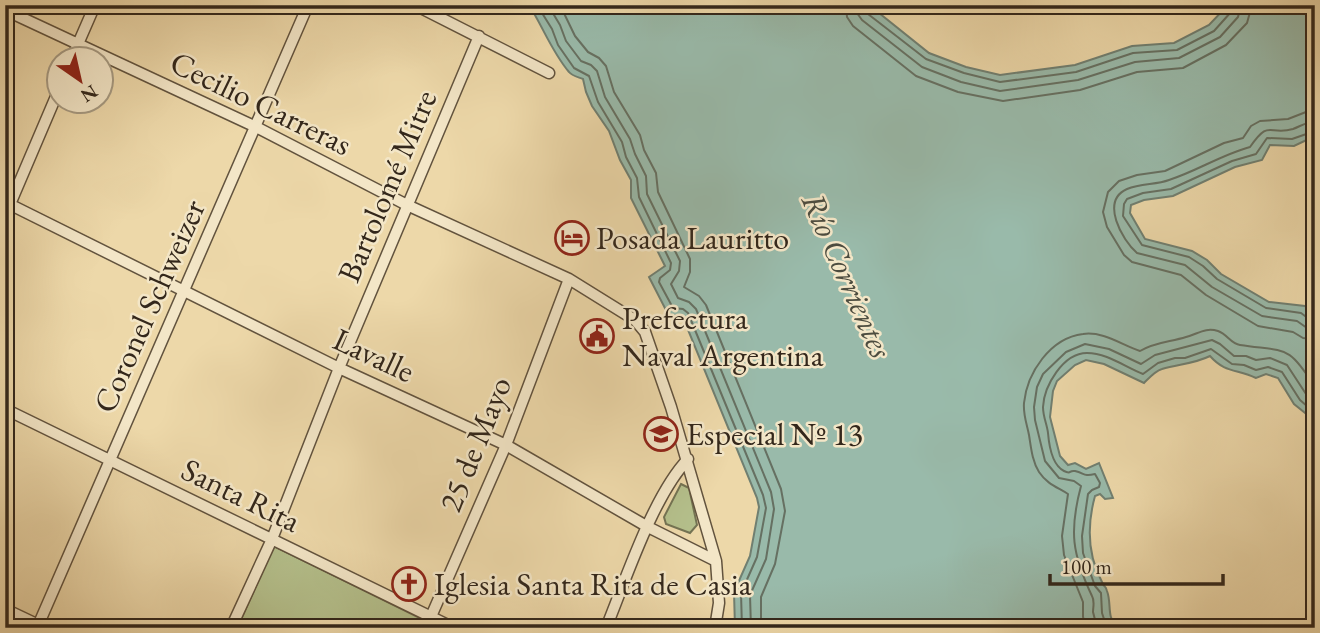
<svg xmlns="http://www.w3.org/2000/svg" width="1320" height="633" viewBox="0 0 1320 633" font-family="'EB Garamond',serif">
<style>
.green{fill:#b4bf8b;stroke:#747353;stroke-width:2}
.water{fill:#99baaa;stroke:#707f71;stroke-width:2}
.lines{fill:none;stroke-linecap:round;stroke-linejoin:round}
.shore{stroke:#667062;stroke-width:2}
.street-casing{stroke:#62533e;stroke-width:13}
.street{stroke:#f3e6c7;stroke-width:10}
.labels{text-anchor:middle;stroke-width:5;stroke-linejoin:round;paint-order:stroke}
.street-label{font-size:32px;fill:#33271b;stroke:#f3e6c7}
.poi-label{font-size:32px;fill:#33271b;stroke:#f3e6c7;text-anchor:start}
.water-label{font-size:33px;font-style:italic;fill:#4c4c3f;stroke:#f3e6c7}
</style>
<rect width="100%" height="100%" fill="#edd8a9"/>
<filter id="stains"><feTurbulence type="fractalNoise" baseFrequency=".00286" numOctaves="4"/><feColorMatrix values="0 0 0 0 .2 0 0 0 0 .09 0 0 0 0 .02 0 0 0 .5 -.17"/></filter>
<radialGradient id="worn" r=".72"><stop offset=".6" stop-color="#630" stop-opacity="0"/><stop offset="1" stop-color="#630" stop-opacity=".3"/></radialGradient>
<path class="green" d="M681 484 689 488 697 525 690 533 666 524 664 517Z
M274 546 422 619 418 628H237Z"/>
<path class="water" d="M529 5H869L929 53 966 67 1000 75 1075 65 1132 46 1174 43 1209 25 1228 5H1315V136L1294 146 1270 145 1262 160 1235 167 1173 196 1144 200 1131 205 1130 213 1145 239 1192 251 1207 260 1221 274 1269 302 1305 306 1315 316V421L1294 404 1278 378 1266 374 1256 378C1237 369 1225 373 1210 356 1194 364 1178 364 1162 369 1155 371 1149 378 1144 383L1104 364 1086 360 1075 365 1057 381 1053 391 1050 417 1060 456 1068 465 1075 463 1086 469 1099 463 1113 498 1105 499 1100 494 1095 496C1087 525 1087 554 1102 582 1105 589 1105 584 1107 591 1112 604 1106 616 1117 628H735L734 592 750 556 759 507 757 498 682 315 669 316 649 277 665 266 631 198V180L620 160 609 131 592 106 586 92 583 79C578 77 572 76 569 72 552 52 543 27 529 5Z"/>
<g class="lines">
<path class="shore" d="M537 5 552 29 558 45 574 68 589 76 598 102 622 142 626 157 637 178 639 197 671 263 670 270 660 278 659 282 673 308 683 309 688 313 763 495 766 508 757 557 741 593 742 628
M548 5 560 25 566 41 581 61 591 65 597 71 605 97 630 139 635 154 646 176 647 194 680 261 679 271 671 284 678 298 689 302 696 309 771 492 774 509 766 559 750 595 751 628
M560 5 575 36 588 52 599 58 606 66 614 92 640 135 644 150 656 173 658 192 690 259V272L684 287 699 296 706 305 781 489 785 511 775 564 761 597V628
M846 5 847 17 853 26 916 76 958 92 1003 101 1080 90 1137 72 1183 68 1226 45 1247 23 1252 5
M856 5 857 13 862 20 922 67 961 82 1000 91 1078 80 1135 62 1179 58 1220 37 1238 17 1241 5
M865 5 868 14 926 59 964 73 1000 82 1076 72 1133 53 1177 50 1214 31 1231 12 1232 5
M1315 111 1306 112 1288 119 1260 121 1251 126 1243 138 1224 143 1165 171 1137 175 1119 181 1108 192 1103 212 1107 227 1124 255 1132 262 1181 275 1206 295 1258 326 1293 332 1303 338 1315 339
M1315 122C1306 122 1301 126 1293 129 1268 136 1270 118 1250 147 1221 155 1197 171 1169 180 1156 185 1141 183 1127 189 1100 201 1122 240 1137 253L1185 265 1212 287 1262 316 1297 321 1307 328 1315 329
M1315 131 1292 139 1267 138 1256 154 1232 161 1171 189 1143 193 1127 199 1124 204 1123 216 1142 245 1189 257 1203 266 1217 279 1266 308 1301 313 1309 319 1315 320
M1087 628 1083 617V602L1064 555 1062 536 1068 494C1057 487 1047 484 1039 472 1032 461 1031 447 1029 435 1027 424 1023 415 1024 403 1027 373 1050 338 1083 334 1103 331 1122 345 1140 351 1155 342 1170 342 1186 337 1198 334 1205 327 1218 331 1227 334 1231 344 1240 345 1287 352 1288 344 1315 387
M1098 628C1096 623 1094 617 1093 612 1093 607 1095 601 1092 596 1072 554 1069 531 1081 486L1074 481 1059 478 1045 461 1035 420 1034 407 1037 387 1043 374 1066 352 1085 344 1109 349 1141 364 1155 355 1212 340 1220 344 1234 356H1246L1256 360 1270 358 1287 365 1306 394 1315 402
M1107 628 1102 613 1101 593 1095 586 1083 553 1082 536 1088 494 1092 490 1099 487 1100 483 1095 474C1083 477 1085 473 1075 471 1068 470 1072 475 1064 471 1052 465 1049 445 1048 433 1047 424 1043 417 1043 407 1044 386 1063 353 1087 353 1107 353 1125 367 1143 374L1158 363 1175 358H1185L1211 349 1232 364 1244 365 1256 370 1268 367 1282 372 1300 400 1315 413"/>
<g class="street-casing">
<path id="street" d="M415 5 549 73
M5 10 256 127 407 205 569 279 635 320 645 332 671 407 716 561 719 603 715 628
M71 60 95 5
M5 202 339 368 506 445 648 527 716 561
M5 216 60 87
M5 409 454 628
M5 609 45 628
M37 628 308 5
M231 628 272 539 339 368 479 36
M426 628 506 445 569 279
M606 628C626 579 653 496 688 459"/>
</g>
<use href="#street" class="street"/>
</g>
<defs>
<g id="hotel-ring" transform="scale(1.75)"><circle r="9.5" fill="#f3e6c7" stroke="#8f2418" stroke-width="1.5"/><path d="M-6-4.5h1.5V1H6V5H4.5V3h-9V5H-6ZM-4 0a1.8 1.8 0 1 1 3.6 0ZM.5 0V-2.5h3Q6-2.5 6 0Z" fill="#8f2418"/></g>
<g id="civic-ring" transform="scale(1.75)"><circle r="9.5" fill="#f3e6c7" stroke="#8f2418" stroke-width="1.5"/><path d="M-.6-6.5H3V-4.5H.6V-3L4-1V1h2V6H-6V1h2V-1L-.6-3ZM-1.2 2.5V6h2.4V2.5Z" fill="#8f2418"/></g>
<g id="school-ring" transform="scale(1.75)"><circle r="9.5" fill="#f3e6c7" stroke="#8f2418" stroke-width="1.5"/><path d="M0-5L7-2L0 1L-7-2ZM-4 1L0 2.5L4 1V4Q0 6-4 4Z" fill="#8f2418"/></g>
<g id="church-ring" transform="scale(1.75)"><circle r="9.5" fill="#f3e6c7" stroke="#8f2418" stroke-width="1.5"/><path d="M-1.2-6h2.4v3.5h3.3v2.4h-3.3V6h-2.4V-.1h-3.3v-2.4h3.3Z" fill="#8f2418"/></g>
</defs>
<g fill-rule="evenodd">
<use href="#hotel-ring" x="572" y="238"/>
<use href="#civic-ring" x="597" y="336"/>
<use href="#school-ring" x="661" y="434"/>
<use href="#church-ring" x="409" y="584"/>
</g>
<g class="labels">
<g class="street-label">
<text transform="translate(261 103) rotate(26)" y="11">Cecilio Carreras</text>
<text transform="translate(387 186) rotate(-67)" y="11">Bartolomé Mitre</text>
<text transform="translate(149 306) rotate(-66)" y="11">Coronel Schweizer</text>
<text transform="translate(374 355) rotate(25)" y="11">Lavalle</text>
<text transform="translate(475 444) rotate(-68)" y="11">25 de Mayo</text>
<text transform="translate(241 495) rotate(26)" y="11">Santa Rita</text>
</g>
<g class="poi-label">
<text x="596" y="249">Posada Lauritto</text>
<text x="622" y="329">Prefectura<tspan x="622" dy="37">Naval Argentina</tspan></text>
<text x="686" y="445">Especial Nº 13</text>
<text x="434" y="595">Iglesia Santa Rita de Casia</text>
</g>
<g class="water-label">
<text transform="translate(848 275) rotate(66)" y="12">Río Corrientes</text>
</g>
</g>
<rect width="1320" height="633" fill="none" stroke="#edd8a9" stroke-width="28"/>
<rect x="7" y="7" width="1306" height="619" fill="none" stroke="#33271b" stroke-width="3.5"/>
<rect x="14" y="14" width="1292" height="605" fill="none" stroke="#33271b" stroke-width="2"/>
<g transform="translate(80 80) rotate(146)"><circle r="33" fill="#f3e6c7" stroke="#a69a82" stroke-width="2"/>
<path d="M0-5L12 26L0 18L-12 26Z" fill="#8f2418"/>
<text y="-10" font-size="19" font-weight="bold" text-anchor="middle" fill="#33271b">N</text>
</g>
<path d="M1050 574v10h173v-10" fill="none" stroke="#33271b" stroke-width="3.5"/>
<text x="1061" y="574" font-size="21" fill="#33271b" stroke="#f3e6c7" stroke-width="5" paint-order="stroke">100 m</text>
<rect width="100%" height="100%" filter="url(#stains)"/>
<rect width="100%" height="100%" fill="url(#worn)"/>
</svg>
